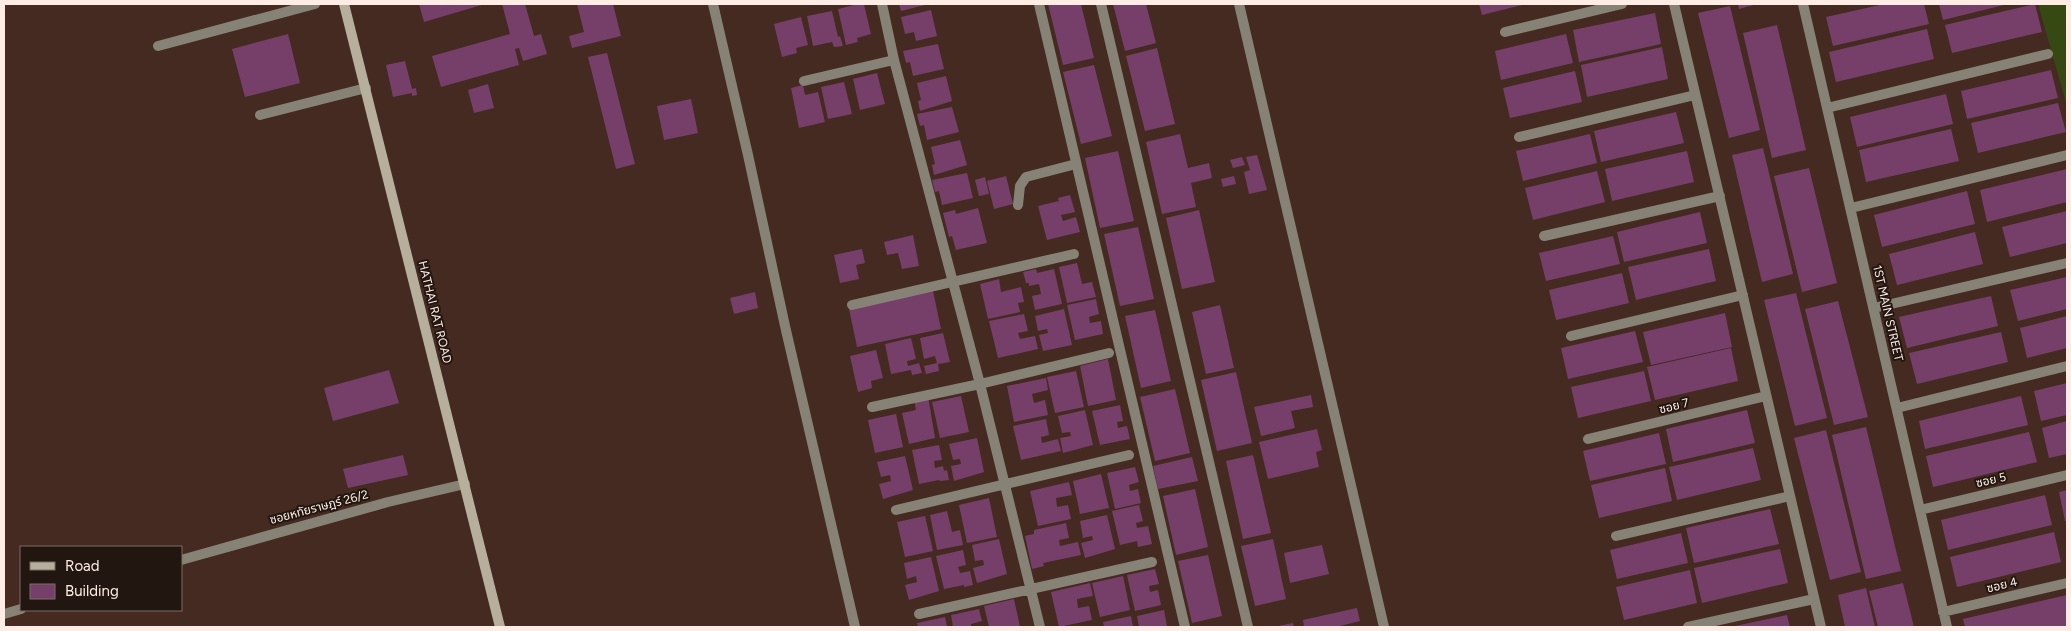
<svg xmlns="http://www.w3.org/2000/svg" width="2071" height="631" viewBox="0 0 2071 631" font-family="Figtree,'Noto Sans Thai',sans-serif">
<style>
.green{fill:#374912}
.building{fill:#763f69}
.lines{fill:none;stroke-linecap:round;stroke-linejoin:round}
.minor{stroke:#868275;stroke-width:10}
.secondary{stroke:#b6af9b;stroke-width:10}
.labels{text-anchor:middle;stroke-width:4;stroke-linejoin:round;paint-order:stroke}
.street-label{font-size:12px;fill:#feece5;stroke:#221611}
</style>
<rect width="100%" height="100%" fill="#442a20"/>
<path class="green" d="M2038 4H2067V106Z"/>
<path class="building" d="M419 4H485L424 22Z
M502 4H525L534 36 541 34 547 54 523 61 519 48 515 49 519 65 441 87 432 56 510 34Z
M577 4H613L621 36 572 48 569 36 584 32Z
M858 4H864L871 34 857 38 858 42 846 45 838 9Z
M899 4H929L901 11Z
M1048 4H1081L1094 58 1063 65Z
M1113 4H1146L1156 43 1125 51Z
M1479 4H1526L1482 15Z
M1738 4H1757L1739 9Z
M1884 4H1924L1929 24 1833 46 1826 17Z
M1939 4H2008L1943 20Z
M2035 4 2042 32 1952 53 1945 25Z
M1730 6 1760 130 1729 138 1698 13Z
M931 10 937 36 916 41 914 32 905 34 901 17Z
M832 11 838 37 840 36 843 46 834 47 832 42 813 46 807 16Z
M1655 13 1661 44 1579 62 1573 30Z
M801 17 808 45 796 48 797 53 782 57 774 24Z
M1777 25 1806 150 1772 158 1743 33Z
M1927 29 1934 59 1836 82 1829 52Z
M288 34 300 83 245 97 232 49Z
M1566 34 1573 63 1501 80 1495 51Z
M938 44 944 69 913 76 910 62 906 63 903 51Z
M1662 47 1668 79 1587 97 1581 65Z
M1157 48 1175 124 1145 131 1126 56Z
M607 53 635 164 616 169 588 57Z
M405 61 412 89 416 88 417 95 412 96V93L393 97 386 65Z
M1094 65 1112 136 1081 144 1063 72Z
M2051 70 2058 98 1967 119 1961 91Z
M1575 71 1582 102 1510 118 1503 88Z
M877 73 885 104 860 110 853 79Z
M946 76 952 101 920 111 918 101 921 100 917 83Z
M844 82 852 114 828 119 821 87Z
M488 84 494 108 474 113 468 90Z
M803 85 805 95 818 92 825 122 799 128 791 88Z
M1946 94 1953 124 1857 147 1850 117Z
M691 99 698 133 664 140 657 106Z
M2058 103 2066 132 1978 153 1971 123Z
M952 107 959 132 927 140 924 125 920 126 917 114Z
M1676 112 1684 143 1601 162 1594 131Z
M1951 129 1959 161 1866 182 1859 150Z
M1180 134 1188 168 1209 163 1212 178 1191 183 1196 207 1162 214 1146 142Z
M1590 134 1597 163 1523 181 1516 151Z
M960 140 967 165 934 175 932 165 935 164 931 147Z
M1763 148 1793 274 1762 282 1732 155Z
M1118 151 1134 221 1100 228 1085 158Z
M1687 151 1694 182 1612 201 1605 169Z
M1257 155 1267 190 1249 194 1244 172 1250 170 1246 157Z
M1242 157 1245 165 1233 168 1230 160Z
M1809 168 1837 283 1802 292 1774 176Z
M2067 169V202L1987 222 1980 190Z
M1597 171 1605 202 1533 220 1525 188Z
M967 173 973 198 942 205 939 191 935 192 932 180Z
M1006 176 1013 204 994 209 987 181Z
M1234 176 1236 184 1223 187 1221 179Z
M985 177 989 194 979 196 975 180Z
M1967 191 1975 224 1882 247 1874 215Z
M1070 195 1075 212 1061 215 1063 221 1076 217 1080 232 1047 240 1038 206 1059 201 1058 198Z
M978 208 987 243 956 250 952 236 949 237 943 213 955 210 956 214Z
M1199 210 1215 282 1182 289 1166 218Z
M2067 211V243L2010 257 2002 227Z
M1700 212 1707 243 1624 262 1617 232Z
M1138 227 1154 299 1120 306 1104 234Z
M1975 232 1983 264 1897 285 1889 254Z
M913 235 919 266 902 269 898 253 887 255 884 242Z
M1613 236 1620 264 1546 281 1539 253Z
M862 249 865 263 856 265 859 279 840 283 834 255Z
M1709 249 1716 281 1636 300 1628 267Z
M1077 263 1082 284 1092 282 1096 297 1067 303 1059 267Z
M1036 269 1037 273 1054 269 1062 304 1035 310 1032 296 1041 294 1039 284 1029 286V283H1026L1023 272Z
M1622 273 1629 303 1556 320 1549 290Z
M2067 277V309L2018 321 2010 290Z
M999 279 1001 292 1021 287 1024 302 1018 303 1020 312 988 319 980 284Z
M933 291 941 329 857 347 849 309Z
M755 292 758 308 734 314 730 298Z
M1796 293 1827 418 1795 426 1764 300Z
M1991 296 1998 326 1907 348 1899 317Z
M1096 299 1099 314 1089 317 1090 323 1101 321 1103 334 1075 340 1067 305Z
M1838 301 1868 417 1834 425 1805 309Z
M1220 305 1234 368 1206 374 1192 312Z
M1064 309 1072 345 1043 351 1039 335 1048 333 1047 329 1038 331 1035 316Z
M1155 310 1171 381 1141 388 1125 316Z
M1725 313 1732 347 1651 365 1643 332Z
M1024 314 1028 331 1018 333 1020 339 1035 336 1038 349 998 358 989 321Z
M2067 316V348L2027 358 2020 328Z
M1635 331 1643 362 1568 379 1561 348Z
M2001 332 2008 362 1917 384 1909 353Z
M943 333 950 362 938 364 939 371 926 374 924 366 937 363 935 356 924 359 920 338Z
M911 338 916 359 907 361 908 366 919 363 922 373 912 375 911 370 891 374 885 344Z
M1731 348 1738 381 1655 400 1647 367Z
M876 350 883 378 871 381 872 388 858 392 850 356Z
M1108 359 1116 400 1088 406 1080 366Z
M389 370 399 403 333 421 324 388Z
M1076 371 1084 407 1055 413 1047 377Z
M1644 371 1651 401 1578 418 1571 387Z
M1236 372 1252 443 1217 451 1201 380Z
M1046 378 1048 390 1032 394 1034 403 1045 400 1048 415 1014 422 1007 386Z
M2067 383V415L2041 421 2034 391Z
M1175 389 1190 453 1155 461 1140 397Z
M1311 395 1313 407 1291 411 1295 428 1261 436 1254 407Z
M928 396 935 438 909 444 902 413 916 410 914 399Z
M961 396 969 432 940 438 932 402Z
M2021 396 2028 425 1925 449 1919 421Z
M1120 405 1123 421 1117 422 1118 428 1127 426 1130 439 1100 445 1092 411Z
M1085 410 1093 445 1063 453 1060 438 1071 436 1070 432 1062 433 1058 416Z
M1747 410 1755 443 1673 462 1666 429Z
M896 414 903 447 875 453 868 420Z
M1046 419 1049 435 1041 437 1042 443 1058 439 1061 451 1021 460 1013 426Z
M2067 421V454L2049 458 2042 428Z
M1866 427 1901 571 1866 579 1832 435Z
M1317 429 1322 450 1316 452 1319 467 1268 479 1259 442Z
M1826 430 1861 572 1830 580 1794 438Z
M2029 432 2037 462 1933 487 1926 456Z
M1659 433 1666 464 1590 481 1583 451Z
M977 438 984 472 954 481 951 466 961 464 960 459 953 460 949 444Z
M939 445 942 460 934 461 935 468 943 466 944 471 947 470 949 480 940 481 939 480 919 484 912 450Z
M1753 448 1761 480 1677 500 1669 467Z
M403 455 408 475 348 488 343 469Z
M1253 455 1271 533 1243 539 1226 461Z
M905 456 913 490 883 499 879 484 891 481 890 475 881 477 877 462Z
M1192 457 1198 481 1158 489 1153 466Z
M1135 467 1139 482 1129 485 1130 491 1138 489 1141 503 1115 509 1107 473Z
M1665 468 1672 501 1599 518 1591 485Z
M1101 474 1109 508 1080 514 1073 481Z
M1069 482 1072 495 1056 498 1057 507 1068 505 1071 519 1038 526 1030 491Z
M1195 489 1208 547 1176 555 1163 496Z
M2067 490V521H2065L2059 492Z
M2045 495 2052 525 1948 550 1941 520Z
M989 498 997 537 967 543 959 505Z
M1139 505 1143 521 1136 523 1137 528 1148 526 1152 544 1138 547 1137 541 1120 545 1112 511Z
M1770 509 1779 544 1694 563 1686 528Z
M947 511 952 532 960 530 963 545 937 550 930 515Z
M1107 515 1115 549 1085 558 1081 543 1093 540 1092 536 1083 538 1080 521Z
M925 516 933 551 905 557 897 522Z
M1066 523 1069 538 1059 540 1060 546 1078 542 1081 555 1043 563 1044 566 1032 569 1025 536 1034 534V530Z
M2054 532 2061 562 1957 587 1950 557Z
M1681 533 1688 563 1617 579 1610 550Z
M999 539 1007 574 977 583 973 568 984 565 983 560 975 561 972 545Z
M1273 539 1286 599 1255 606 1241 546Z
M1322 545 1329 574 1290 583 1284 553Z
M1780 549 1788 583 1702 603 1694 568Z
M963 550 966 565 958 567 960 573 970 571 973 585 964 587V585L944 589 936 556Z
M1208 555 1222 616 1192 623 1178 561Z
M931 557 939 591 909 600 905 585 917 582 916 576 907 579 904 563Z
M1155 569 1159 584 1149 586 1150 592 1158 590 1161 605 1135 611 1127 575Z
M1690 570 1697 603 1624 620 1616 587Z
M1123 576 1130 610 1100 617 1092 583Z
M1090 583 1093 596 1077 599 1078 608 1089 606 1092 620 1059 627 1051 592Z
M1903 583 1914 627H1878L1869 591Z
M1866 588 1875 627H1845L1838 595Z
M2067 595V627H1965L1963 619Z
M1014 599 1020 627H989L984 606Z
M1357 608 1360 621 1336 627H1304L1303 620Z
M979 609 982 621 971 624V627H953L951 615Z
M1164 610 1167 626 1139 627 1137 616Z
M1787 615 1790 627H1735V626Z
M1131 616 1133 627H1104L1103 622Z
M945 617 947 627H918L917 623Z
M1293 623 1294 627H1278V626Z"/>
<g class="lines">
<path class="minor" d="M713 4 748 155 785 326 855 627
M882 4 894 60 980 384 1040 627
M1039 4 1185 627
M1101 4 1248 627
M1239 4 1384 627
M1674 4 1821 627
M1803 4 1947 627
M1505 32 1622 4
M158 46 315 4
M804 81 894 60
M1827 108 2048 54
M260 115 366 88
M1519 137 1695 95
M1018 205 1020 186 1026 177 1076 164
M1851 208 2067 155
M1544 236 1720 196
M852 305 1074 254
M1874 308 2067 263
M1571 336 1743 295
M872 407 980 384 1109 353
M1897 408 2067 366
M1588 439 1766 396
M896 510 1129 455
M1920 510 2067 475
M1616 536 1790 496
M181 560 388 502 465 484
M1943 612 2067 583
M4 614 21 609
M919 614 1152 562
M1688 627 1814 599"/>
<path class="secondary" d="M344 4 500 627"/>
</g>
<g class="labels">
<g class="street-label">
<text transform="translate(435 312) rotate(76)" y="4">HATHAI RAT ROAD</text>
<text transform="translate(1888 313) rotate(77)" y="4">1ST MAIN STREET</text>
<text transform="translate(1674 406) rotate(-14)" y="4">ซอย 7</text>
<text transform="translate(1991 480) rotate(-13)" y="4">ซอย 5</text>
<text transform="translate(319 507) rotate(-15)" y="4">ซอยหทัยราษฎร์ 26/2</text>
<text transform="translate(2002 585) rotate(-13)" y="4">ซอย 4</text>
</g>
</g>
<rect width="2071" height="631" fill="none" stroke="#feece5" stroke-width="10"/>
<rect x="20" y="546" width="162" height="65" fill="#221611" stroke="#7a6c66"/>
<rect x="30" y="562" width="25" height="8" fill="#b6af9b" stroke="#7a6c66"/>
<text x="65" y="571" font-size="15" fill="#feece5">Road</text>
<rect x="30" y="584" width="25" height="15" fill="#763f69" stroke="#7a6c66"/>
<text x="65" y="596" font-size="15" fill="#feece5">Building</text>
</svg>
